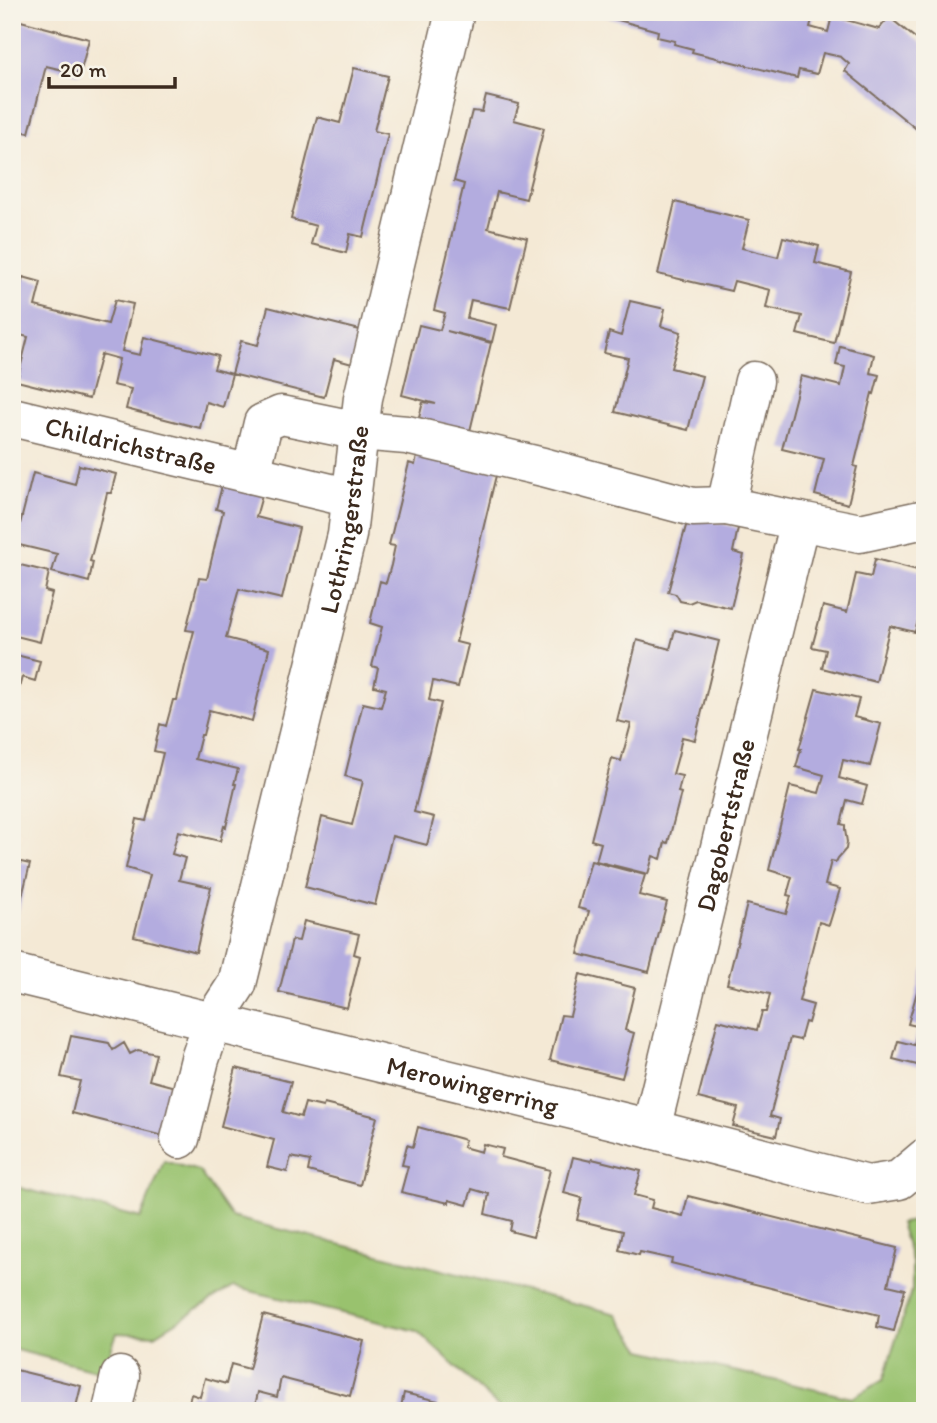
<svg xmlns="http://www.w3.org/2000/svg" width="937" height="1423" viewBox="0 0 937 1423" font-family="Itim,sans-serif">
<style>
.green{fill:#99c26e;stroke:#6a7646;stroke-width:2}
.building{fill:#b3acdf}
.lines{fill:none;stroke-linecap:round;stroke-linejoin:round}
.minor-casing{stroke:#7c6d5e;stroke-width:41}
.minor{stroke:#fff;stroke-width:38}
.labels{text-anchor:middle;stroke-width:5;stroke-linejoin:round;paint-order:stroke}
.street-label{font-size:26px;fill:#3b2a1e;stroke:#f7f3e8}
</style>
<rect width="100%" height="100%" fill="#f7f3e8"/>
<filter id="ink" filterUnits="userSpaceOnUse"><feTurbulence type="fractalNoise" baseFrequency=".0143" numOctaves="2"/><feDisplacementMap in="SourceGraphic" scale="14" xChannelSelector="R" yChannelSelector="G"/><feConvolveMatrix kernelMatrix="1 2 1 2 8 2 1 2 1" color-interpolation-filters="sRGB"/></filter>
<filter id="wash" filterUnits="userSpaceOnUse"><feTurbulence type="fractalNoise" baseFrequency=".00686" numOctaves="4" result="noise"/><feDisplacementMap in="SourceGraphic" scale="28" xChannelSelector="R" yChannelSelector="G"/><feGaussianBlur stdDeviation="1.57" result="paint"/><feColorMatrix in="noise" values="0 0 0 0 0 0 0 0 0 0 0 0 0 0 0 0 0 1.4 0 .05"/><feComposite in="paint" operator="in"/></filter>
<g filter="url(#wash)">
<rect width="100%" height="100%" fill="#f4e9d5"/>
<path class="green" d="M164 1161 199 1171 231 1217 617 1314 642 1350 852 1398 883 1380 912 1289V1262L900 1223 923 1220 925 1226V1411H731L594 1401 559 1411H503L417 1331 233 1287 155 1335 117 1333 103 1372 12 1349V1186L141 1218Z"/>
<g id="blocks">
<path class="building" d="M589 12H814L810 27 828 32 832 16 879 29 889 17 925 46V136L845 71 849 64 841 57 823 53 817 74 799 70 797 78 692 52 693 49 674 44 675 41 657 37 658 31Z
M17 20 89 39 80 74 46 66 29 133 12 129V40Z
M354 68 388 76 374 131 388 134 363 237 350 234 346 253 311 244 316 226 291 219 317 117 340 123Z
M486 96 519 104 514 120 544 128 526 199 497 192 488 228 527 238 510 308 471 300 467 318 496 325 492 342 447 331 491 343 470 431 419 418 423 402 436 404 402 395 419 325 440 330 445 313 434 310 464 184 454 181 472 111 482 112Z
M675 202 749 220 742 248 778 257 783 237 819 246 815 263 851 272 834 343 797 334 802 316 766 308 770 290 734 281 731 291 658 274Z
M23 277 41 282 35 306 108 324 115 300 133 304 122 351 140 355 144 337 218 356 214 369 232 374 223 407 206 402 200 428 126 409 131 389 113 385 119 359 101 354 89 399 17 381 28 337 12 333V320Z
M630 301 665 309 661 326 681 332 671 368 702 376 688 430 615 412 628 358 604 353 609 332 621 336Z
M268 307 360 330 352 364 334 359 324 397 232 374 241 341 258 345Z
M840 346 874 355 870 373 879 375 874 394 872 393 854 466 857 467 848 504 815 495 824 459 782 449 801 376 841 386 845 367 836 365Z
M419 447 498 467 456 642 468 645 458 687 433 681 429 700 441 703 414 812 434 817 427 845 392 836 375 905 305 887 322 817 352 825 363 781 345 776 363 703 381 707 386 689 374 686 378 668 372 666 382 627 370 623 380 581 386 583 391 565 395 546 389 545 409 463 415 465Z
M79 465 116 474 111 493H107L99 527 90 561 93 562 89 582 52 572 57 554 15 544 33 473 75 484Z
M223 482 263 492 256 517 299 528 282 599 239 589 232 614 226 638 269 649 252 721 209 710 203 735H201L195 759 238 769 234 784H236L226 827 224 826 220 841 178 831 172 854 185 858 179 880 211 887 196 952 134 936 150 875 126 868 137 819 146 821 163 753 154 751 160 724 166 726 173 700H177L185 666 194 631 186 630 199 578 207 579 223 511 216 509Z
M689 515 738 528 733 552 744 555 731 608 696 600 689 603 680 601 676 594 668 592Z
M875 559 925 572V593L915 632 890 626 876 682 822 668 826 650 812 647 823 606 847 612 856 574 871 577Z
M12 563 49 572 45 591 52 593 40 642 12 635Z
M675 630 719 641 695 740 682 737 678 756 673 774 682 776 678 792 681 793 668 843 665 842 661 859 653 856 648 874 596 861 601 843 591 840 612 758 621 761 631 724 617 721 637 640 670 649Z
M12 654 40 661 35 681 22 677 13 710Z
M816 689 859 699 854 717 881 724 870 766 843 760 839 778 867 786 862 804 847 800 841 824 845 825V830L847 842 846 849 838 858 836 862 831 861 825 885 840 889 829 925 819 922 799 1001 813 1005 808 1023 805 1022 800 1040 790 1038 770 1116 780 1119 776 1136 733 1126 738 1108 698 1098 718 1020 757 1030 762 1012H766L770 994 727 984 747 904 786 914 791 896 787 895 792 877 769 870 790 786 819 793 824 775 796 767 801 749H799Z
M12 860 30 864 15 925 12 924Z
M591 861 645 875 639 895 667 902 649 972 578 954 589 911 578 908Z
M304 921 359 934 354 954 360 956 347 1008 279 992 292 940 299 941Z
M924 967H925V1028L908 1024Z
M580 974 635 988 625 1030 634 1033 622 1078 550 1060 561 1015 570 1016Z
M918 1028 925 1030V1067L893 1059 898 1041 914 1045Z
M71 1036 109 1043 113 1050 124 1043 130 1054 138 1050 156 1054 149 1080 175 1087 163 1136 72 1113 80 1081 61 1077Z
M236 1068 291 1082 283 1112 301 1117 305 1103 323 1107 324 1104 377 1117 360 1185 308 1171 310 1161 291 1157 287 1172 267 1167 274 1140 221 1126Z
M418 1127 465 1140 463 1147 481 1152 483 1144 503 1149 501 1157 550 1170 533 1237 510 1231 512 1221 485 1214 489 1194 472 1189 467 1205 449 1200V1203L401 1192 408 1166 402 1165 407 1145 413 1147Z
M573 1157 591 1161 592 1159 641 1171 634 1195 653 1200 651 1208 683 1216 688 1196 897 1248 888 1285 905 1289 894 1331 877 1327 879 1315 671 1263 672 1259 640 1252 639 1255 619 1250 623 1231 577 1220 582 1198 564 1193Z
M263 1315 364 1341 350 1396 281 1378 277 1397 258 1392 254 1411H187L191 1394 200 1397 205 1378 226 1384 231 1364 249 1369Z
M12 1369 81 1386 75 1411H12Z
M404 1393 438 1401 436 1411H400Z"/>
</g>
</g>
<g filter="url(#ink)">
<use href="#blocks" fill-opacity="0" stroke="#7c6d5e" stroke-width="2"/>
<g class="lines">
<g class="minor-casing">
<g id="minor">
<path d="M754 381 726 506 800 521"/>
<path id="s1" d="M12 417 251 474 263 423 281 415 359 431 407 435 543 467 693 507 726 506"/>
<path d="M251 474 351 498"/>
<path id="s2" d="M12 973 651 1129 868 1185 899 1180 925 1158"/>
<path id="s3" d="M651 1129 800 521 860 533 925 519"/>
<path id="s4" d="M180 1139 200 1059 213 1021 237 984 347 535 363 398 455 12"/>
<path d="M112 1411 120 1376"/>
</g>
</g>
<use href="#minor" class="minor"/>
</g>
</g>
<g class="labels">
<g class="street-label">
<text dy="9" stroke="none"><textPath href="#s1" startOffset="122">Childrichstraße</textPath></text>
<text dy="9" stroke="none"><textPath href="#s4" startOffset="644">Lothringerstraße</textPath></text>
<text dy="9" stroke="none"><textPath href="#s3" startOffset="313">Dagobertstraße</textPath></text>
<text dy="9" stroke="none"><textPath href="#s2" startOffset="474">Merowingerring</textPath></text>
</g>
</g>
<rect width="937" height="1423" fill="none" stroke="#f7f3e8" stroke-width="42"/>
<path d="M49 77v10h126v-10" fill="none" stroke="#3b2a1e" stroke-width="3.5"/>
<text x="60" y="77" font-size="21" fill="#3b2a1e" stroke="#f7f3e8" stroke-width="5" paint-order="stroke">20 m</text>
</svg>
